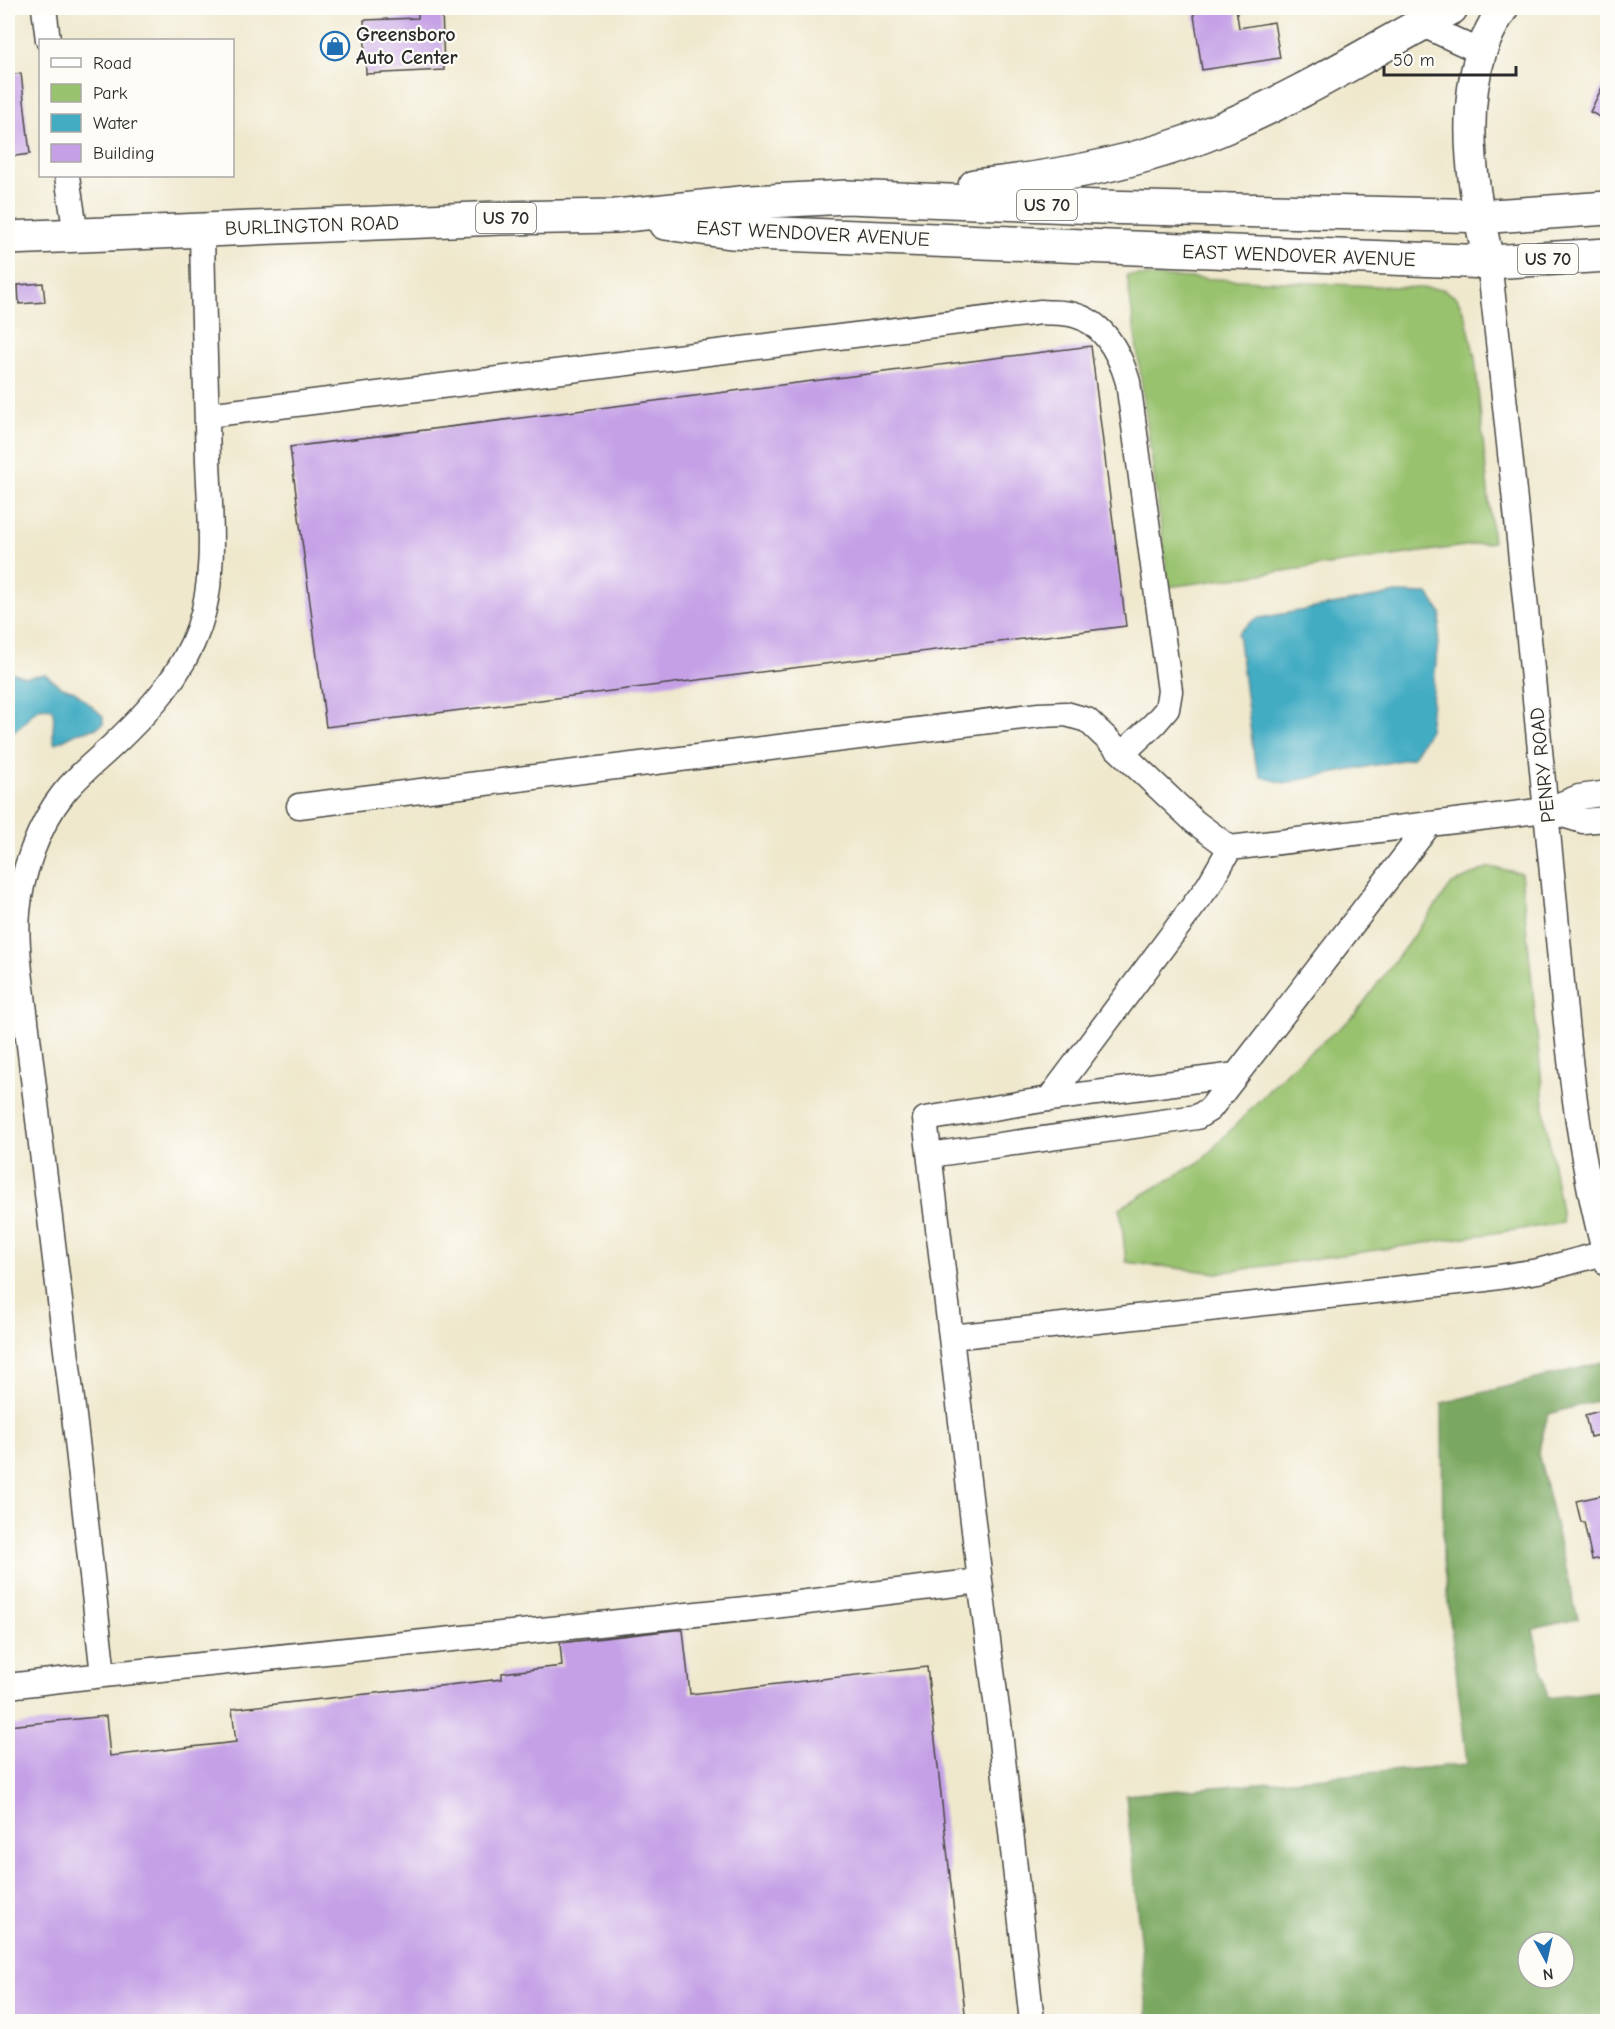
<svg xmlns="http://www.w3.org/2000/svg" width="1615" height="2029" viewBox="0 0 1615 2029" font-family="'Comic Neue',sans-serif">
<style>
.green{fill:#99c26e;stroke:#62764c;stroke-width:1.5}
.forest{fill:#7aa861;stroke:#526a46;stroke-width:1.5;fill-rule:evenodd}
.water{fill:#43acc3;stroke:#376c77;stroke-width:1.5}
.building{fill:#c5a0e6}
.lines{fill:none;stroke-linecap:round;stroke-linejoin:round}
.minor-casing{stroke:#484743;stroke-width:27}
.major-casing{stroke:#484743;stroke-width:33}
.highway-casing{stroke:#484743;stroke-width:36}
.minor{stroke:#fff;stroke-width:24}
.major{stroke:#fff;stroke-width:30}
.highway{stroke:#fff;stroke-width:33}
.labels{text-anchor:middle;stroke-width:4.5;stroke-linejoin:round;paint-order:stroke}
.shield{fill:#fdfcf7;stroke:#6a6a68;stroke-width:1.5}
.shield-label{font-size:18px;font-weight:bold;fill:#2b2b2b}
.poi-label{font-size:20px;font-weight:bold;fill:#2b2b2b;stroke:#fdfcf7;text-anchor:start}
.street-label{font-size:20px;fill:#2b2b2b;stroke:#fdfcf7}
</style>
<rect width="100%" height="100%" fill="#fdfcf7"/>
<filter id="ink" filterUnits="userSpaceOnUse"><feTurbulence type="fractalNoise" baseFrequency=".0167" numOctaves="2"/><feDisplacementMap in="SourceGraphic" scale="12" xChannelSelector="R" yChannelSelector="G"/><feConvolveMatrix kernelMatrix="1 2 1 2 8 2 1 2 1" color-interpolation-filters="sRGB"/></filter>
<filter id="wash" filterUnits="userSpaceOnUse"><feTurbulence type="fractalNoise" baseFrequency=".008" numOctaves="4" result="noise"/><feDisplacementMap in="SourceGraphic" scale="24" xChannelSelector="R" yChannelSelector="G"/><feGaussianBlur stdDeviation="1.35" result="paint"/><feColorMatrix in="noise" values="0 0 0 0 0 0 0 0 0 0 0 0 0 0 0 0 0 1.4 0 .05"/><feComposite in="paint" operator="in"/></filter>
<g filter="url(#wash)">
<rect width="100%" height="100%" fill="#efe8cd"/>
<path class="green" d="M1127 275 1443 289 1457 298 1466 317 1475 358 1493 542 1169 587Z
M1489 867 1521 873 1546 1124 1563 1223 1217 1273 1126 1262 1120 1208 1201 1161 1289 1069 1353 1017 1452 884Z"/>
<path class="forest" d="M1607 1361V1398L1548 1414 1538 1453 1578 1619 1533 1629 1548 1698 1607 1690V2021H1148L1126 1795 1467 1764 1443 1560 1442 1403ZM1528 1942H1564V1978H1528Z"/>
<path class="water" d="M1397 593 1428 594 1441 613 1429 731 1412 758 1284 783 1261 777 1254 757 1238 633 1255 619Z
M8 671 26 677 45 674 60 686 74 691 103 716V724L94 729 76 733 55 744C49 733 57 721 52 709 37 702 30 717 20 727 16 730 12 733 8 736Z"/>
<g id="blocks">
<path class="building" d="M418 8H442L444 70 366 74 364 20 418 18Z
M1193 8H1236L1239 28 1274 22 1280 58 1202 70Z
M21 73 30 154 8 157V75Z
M1608 75V121L1590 112Z
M43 283 45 302 19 304 18 285Z
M1091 346 1126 626 326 727 290 447Z
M1603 1410 1608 1433 1590 1437 1585 1415Z
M1608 1494V1557L1592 1560 1584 1522H1581L1576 1501Z
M675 1630H683L690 1694 927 1667 966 2022H8V1726L106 1716 110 1756 236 1742 232 1709 502 1679V1673L562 1666 560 1643Z"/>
</g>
</g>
<g filter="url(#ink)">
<use href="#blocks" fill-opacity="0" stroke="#484743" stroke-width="1.5"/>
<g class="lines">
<g class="minor-casing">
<path id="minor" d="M44 8 48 40
M1421 24 1481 52
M67 176 76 235
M202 229C203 306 206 384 208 461 210 516 217 574 199 627 182 676 148 712 111 747 95 762 77 776 63 794 39 824 21 874 18 912 16 932 18 951 20 971L77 1441 103 1675 774 1606 980 1581
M1489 262C1512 459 1531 656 1550 853 1564 990 1570 1132 1608 1265
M207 415 1041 312C1051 313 1064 312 1074 315 1105 323 1120 355 1128 382L1170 691 1167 709 1155 723 1123 753
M299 806 1039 715 1066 714 1087 720 1195 822 1230 848
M1546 810 1583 821 1608 819
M1049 1099 1209 885 1230 848 1546 810 1579 797 1608 793
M930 1155 1197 1117 1210 1109 1429 825
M951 1337 1486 1279 1538 1271 1604 1253
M8 1686 103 1675
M1032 2022 999 1723 980 1581 925 1119 1049 1099 1236 1075"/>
</g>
<g class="major-casing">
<path id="major" d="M1489 262C1474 198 1460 118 1481 53 1486 37 1494 22 1503 8"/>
</g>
<g class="highway-casing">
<path id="highway" d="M975 186C1058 177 1140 163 1218 130 1299 97 1374 49 1451 8
M665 223 731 232 1489 262 1608 255
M8 238 500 218 616 216 750 202 847 197 1099 207 1492 216 1608 208"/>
</g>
<use href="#minor" class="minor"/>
<use href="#major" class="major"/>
<use href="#highway" class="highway"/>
</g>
</g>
<defs>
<g id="shop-ring" transform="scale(1.5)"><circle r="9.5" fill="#fdfcf7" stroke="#1f6fb2" stroke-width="1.5"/><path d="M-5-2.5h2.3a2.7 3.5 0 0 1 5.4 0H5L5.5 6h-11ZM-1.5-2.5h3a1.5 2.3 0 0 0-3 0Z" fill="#1f6fb2"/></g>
</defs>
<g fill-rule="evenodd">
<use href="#shop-ring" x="335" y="46"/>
</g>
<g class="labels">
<g class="shield">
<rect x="1017" y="190" width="60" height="30" rx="4.5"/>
<rect x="476" y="203" width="60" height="30" rx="4.5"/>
<rect x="1518" y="244" width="60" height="30" rx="4.5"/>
</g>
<g class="shield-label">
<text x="1047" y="211">US 70</text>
<text x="506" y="224">US 70</text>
<text x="1548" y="265">US 70</text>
</g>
<g class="poi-label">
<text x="356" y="41">Greensboro<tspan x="356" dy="23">Auto Center</tspan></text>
</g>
<g class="street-label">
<text transform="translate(312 225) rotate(-2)" y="7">BURLINGTON ROAD</text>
<text transform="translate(813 233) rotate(3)" y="7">EAST WENDOVER AVENUE</text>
<text transform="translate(1299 255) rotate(2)" y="7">EAST WENDOVER AVENUE</text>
<text transform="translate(1542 765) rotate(-96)" y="7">PENRY ROAD</text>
</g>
</g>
<rect width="1615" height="2029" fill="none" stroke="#fdfcf7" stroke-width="30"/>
<rect x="39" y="39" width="195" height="138" fill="#fdfcf7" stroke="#a9a8a5" stroke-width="1.5"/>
<rect x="51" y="58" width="30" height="9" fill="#ffffff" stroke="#a9a8a5" stroke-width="1.5"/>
<text x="93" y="69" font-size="18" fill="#2b2b2b">Road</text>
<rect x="51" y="84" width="30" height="18" fill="#99c26e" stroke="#a9a8a5" stroke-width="1.5"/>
<text x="93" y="99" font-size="18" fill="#2b2b2b">Park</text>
<rect x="51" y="114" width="30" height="18" fill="#43acc3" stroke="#a9a8a5" stroke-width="1.5"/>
<text x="93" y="129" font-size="18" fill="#2b2b2b">Water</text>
<rect x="51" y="144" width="30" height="18" fill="#c5a0e6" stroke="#a9a8a5" stroke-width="1.5"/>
<text x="93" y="159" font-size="18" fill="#2b2b2b">Building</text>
<g transform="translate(1546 1960) rotate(172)"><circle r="28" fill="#fdfcf7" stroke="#a9a8a5" stroke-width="1.5"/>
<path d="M0-4.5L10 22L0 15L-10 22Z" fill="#1f6fb2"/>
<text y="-9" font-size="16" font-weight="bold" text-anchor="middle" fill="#2b2b2b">N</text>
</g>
<path d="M1384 66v9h132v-9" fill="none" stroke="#2b2b2b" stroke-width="3"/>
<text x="1393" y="66" font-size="18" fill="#2b2b2b" stroke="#fdfcf7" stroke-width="4.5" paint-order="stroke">50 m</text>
</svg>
